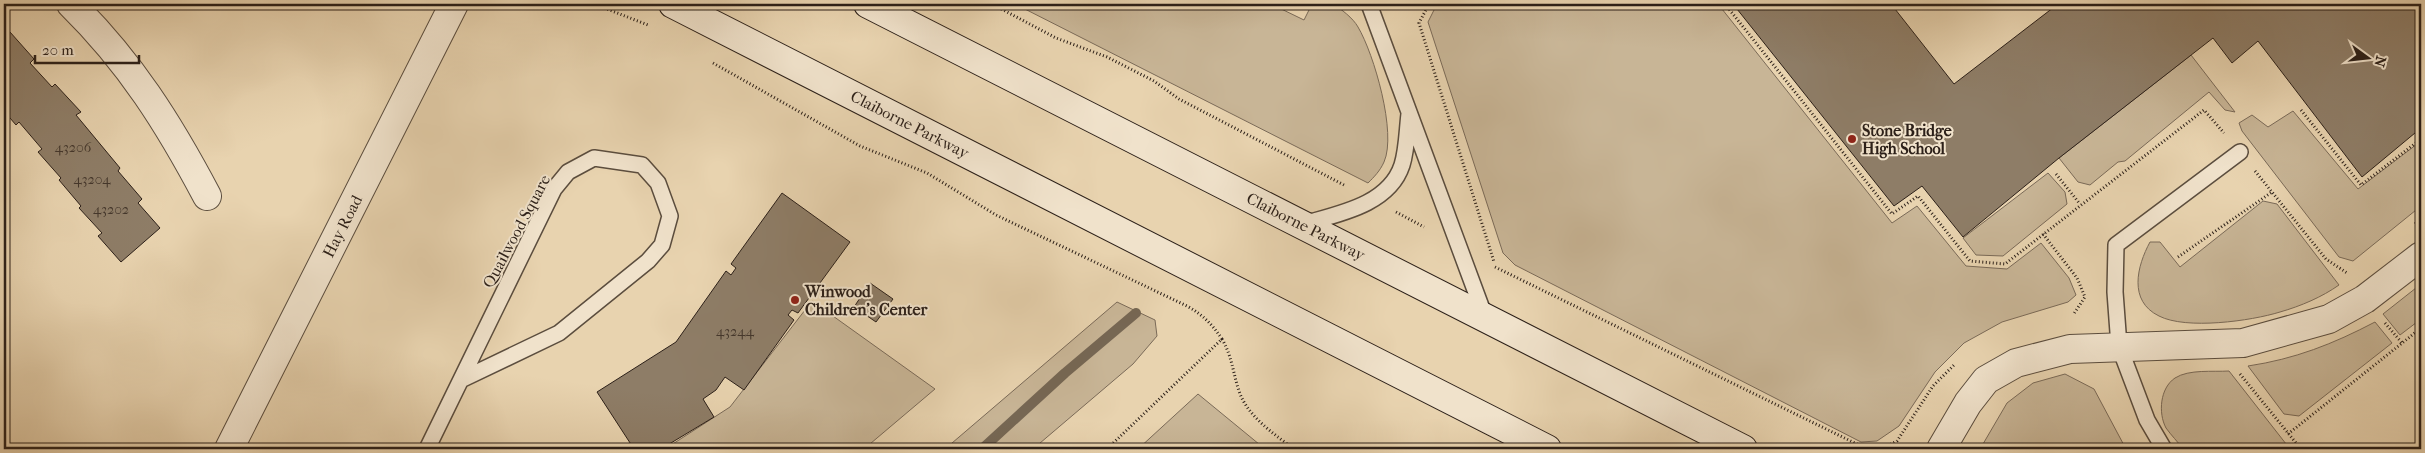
<svg xmlns="http://www.w3.org/2000/svg" width="2425" height="453" viewBox="0 0 2425 453" font-family="'IM FELL French Canon',serif">
<style>
.green{fill:#c8b596;stroke:#7a6a58}
.lines{fill:none;stroke-linecap:round;stroke-linejoin:round}
.stream{stroke:#766754;stroke-width:10}
.building{fill:#8e7d67;stroke:#2c2019}
.service-casing{stroke:#5b4d3e;stroke-width:18}
.minor-casing{stroke:#5b4d3e;stroke-width:30}
.tertiary-casing{stroke:#5b4d3e;stroke-width:30}
.secondary-casing{stroke:#2c2019;stroke-width:30}
.path{stroke:#2c2019;stroke-width:3;stroke-dasharray:1 2.5;stroke-linecap:butt}
.service{stroke:#f0e2cb;stroke-width:15}
.minor{stroke:#f0e2cb;stroke-width:28}
.tertiary{stroke:#f0e2cb;stroke-width:28}
.secondary{stroke:#f0e2cb;stroke-width:28}
.poi-dot{fill:#8f2418;stroke:#f0e2cb;stroke-width:2}
.labels{text-anchor:middle;stroke-width:4;stroke-linejoin:round;paint-order:stroke}
.number-label{font-size:14px;fill:#44372c}
.street-label{font-size:16px;fill:#2c2019;stroke:#f0e2cb}
.poi-label{font-size:16px;font-weight:bold;fill:#2c2019;stroke:#f0e2cb;text-anchor:start}
</style>
<rect width="100%" height="100%" fill="#e8d3af"/>
<filter id="stains"><feTurbulence type="fractalNoise" baseFrequency=".004" numOctaves="4"/><feColorMatrix values="0 0 0 0 .2 0 0 0 0 .09 0 0 0 0 .02 0 0 0 .5 -.17"/></filter>
<radialGradient id="worn" r=".72"><stop offset=".6" stop-color="#630" stop-opacity="0"/><stop offset="1" stop-color="#630" stop-opacity=".3"/></radialGradient>
<path class="green" d="M1015 4H1271L1304 20 1312 4H1333C1341 9 1353 18 1358 27 1374 54 1397 133 1384 162 1380 171 1374 177 1368 183Z
M1437 4H1718L1892 223 1917 206 1966 266 2007 269 2041 243 2069 278 2076 295 2068 302 2002 322 1964 343 1935 372 1899 426 1877 441 1861 442 1515 265 1503 253 1428 22Z
M2191 55 2235 112 2225 110 2209 92 2125 161 2118 162 2090 185 2078 182 2059 158Z
M2293 111 2358 189 2421 141V206L2353 261 2339 257 2242 131 2239 123 2252 115 2268 127Z
M2048 173 2065 192 2067 204 2003 256 1976 255 1963 238Z
M2263 201 2277 204 2339 285C2322 297 2301 306 2280 312 2251 321 2186 330 2159 316 2128 301 2137 266 2150 242H2160L2180 267Z
M2421 284V319L2400 335 2383 314Z
M812 301 935 389 864 449H665L730 407Z
M1117 302 1155 320 1157 336 1133 364 1033 449H945Z
M2375 322 2392 343 2299 416 2284 414 2248 366C2295 359 2333 344 2375 322Z
M2229 371 2290 449H2183C2178 442 2171 435 2166 428 2158 413 2160 388 2175 378 2189 369 2213 372 2229 371Z
M2065 374 2094 389 2126 449H1983V444L2007 403 2033 383Z
M1198 394 1265 449H1138Z"/>
<g class="lines">
<path class="stream" d="M982 449 1065 373 1136 313"/>
</g>
<path class="building" d="M1733 4H1901L1895 9 1954 84 2058 4H2421V128L2362 177 2258 41 2232 63 2213 38 2059 158 1963 237 1922 186 1894 206Z
M10 32 34 59 30 63 52 87 55 84 81 112 76 115 120 168 118 171 142 199 138 203 160 228 121 262 98 236 102 233 79 208 81 206 59 180 61 178 38 152 42 149 19 122 16 125 4 111V38Z
M782 193 850 242 798 313 792 310 788 315 794 320 744 390 725 377 716 390 703 399 714 417 661 449H634L597 392 676 342 726 271 731 275 736 268 731 264Z
M870 283 893 299 876 322 854 307Z"/>
<g class="lines">
<g class="service-casing">
<path id="service" d="M1369 4 1485 317
M1303 224C1338 214 1389 205 1402 165 1407 149 1407 130 1409 114
M427 449 554 189 568 172 594 158 642 165 658 183 670 216 662 245 648 261 559 333 463 379
M2164 449 2147 420 2119 346 2115 292 2116 245 2240 152"/>
</g>
<g class="minor-casing">
<path id="minor" d="M71 4C130 62 169 124 207 196
M1941 449 1968 403 1986 380 2016 363 2070 349 2243 343 2329 319 2365 299 2421 256"/>
</g>
<g class="tertiary-casing">
<path id="tertiary" d="M229 449 454 4"/>
</g>
<g class="secondary-casing">
<path id="secondary" d="M673 4 1547 449
M868 4 1743 449"/>
</g>
<path class="path" d="M580 4 607 9 648 25
M992 4 1056 38 1107 57 1154 81 1179 99 1344 185
M1429 4 1419 23 1494 262
M1725 4 1892 214 1918 196 1970 261 2005 264 2204 110 2224 133
M713 63 860 146 927 173 996 215 1187 306C1203 315 1212 324 1222 339L1107 449
M2301 110 2361 185 2421 139
M2255 171 2326 259 2347 273
M2056 174 2080 204
M1396 212 1424 227
M2415 224 2421 219
M2043 234 2077 278 2085 297 2073 315
M2178 257 2272 192
M1495 267 1867 449
M2385 323 2402 343
M1222 339C1232 356 1233 373 1239 391 1247 416 1274 434 1294 449
M2240 374 2301 449
M2288 434 2421 328
M1881 449 1897 441 1933 386 1954 365"/>
<use href="#service" class="service"/>
<use href="#minor" class="minor"/>
<use href="#tertiary" class="tertiary"/>
<use href="#secondary" class="secondary"/>
</g>
<g class="poi-dot">
<circle cx="1852" cy="139" r="5"/>
<circle cx="795" cy="300" r="5"/>
</g>
<g class="labels">
<g class="number-label">
<text x="73" y="152">43206</text>
<text x="92" y="184">43204</text>
<text x="111" y="214">43202</text>
<text x="735" y="336">43244</text>
</g>
<g class="street-label">
<text transform="translate(910 124) rotate(27)" y="6">Claiborne Parkway</text>
<text transform="translate(342 226) rotate(-63)" y="6">Hay Road</text>
<text transform="translate(1306 226) rotate(27)" y="6">Claiborne Parkway</text>
<text transform="translate(516 231) rotate(-62)" y="6">Quailwood Square</text>
</g>
<g class="poi-label">
<text x="1862" y="136">Stone Bridge<tspan x="1862" dy="18">High School</tspan></text>
<text x="805" y="297">Winwood<tspan x="805" dy="18">Children’s Center</tspan></text>
</g>
</g>
<rect width="2425" height="453" fill="none" stroke="#e8d3af" stroke-width="20"/>
<rect x="5" y="5" width="2415" height="443" fill="none" stroke="#2c2019" stroke-width="2.5"/>
<rect x="10" y="10" width="2405" height="433" fill="none" stroke="#2c2019"/>
<g transform="translate(2368 58) rotate(105)" stroke="#f0e2cb" stroke-width="4" paint-order="stroke">
<path d="M0-4L9 19L0 12L-9 19Z" fill="#2c2019"/>
<text y="-8" font-size="14" font-weight="bold" text-anchor="middle" fill="#2c2019">N</text>
</g>
<path d="M35 55v8h104v-8" fill="none" stroke="#2c2019" stroke-width="2.5"/>
<text x="42" y="55" font-size="15" fill="#2c2019" stroke="#f0e2cb" stroke-width="4" paint-order="stroke">20 m</text>
<rect width="100%" height="100%" filter="url(#stains)"/>
<rect width="100%" height="100%" fill="url(#worn)"/>
</svg>
